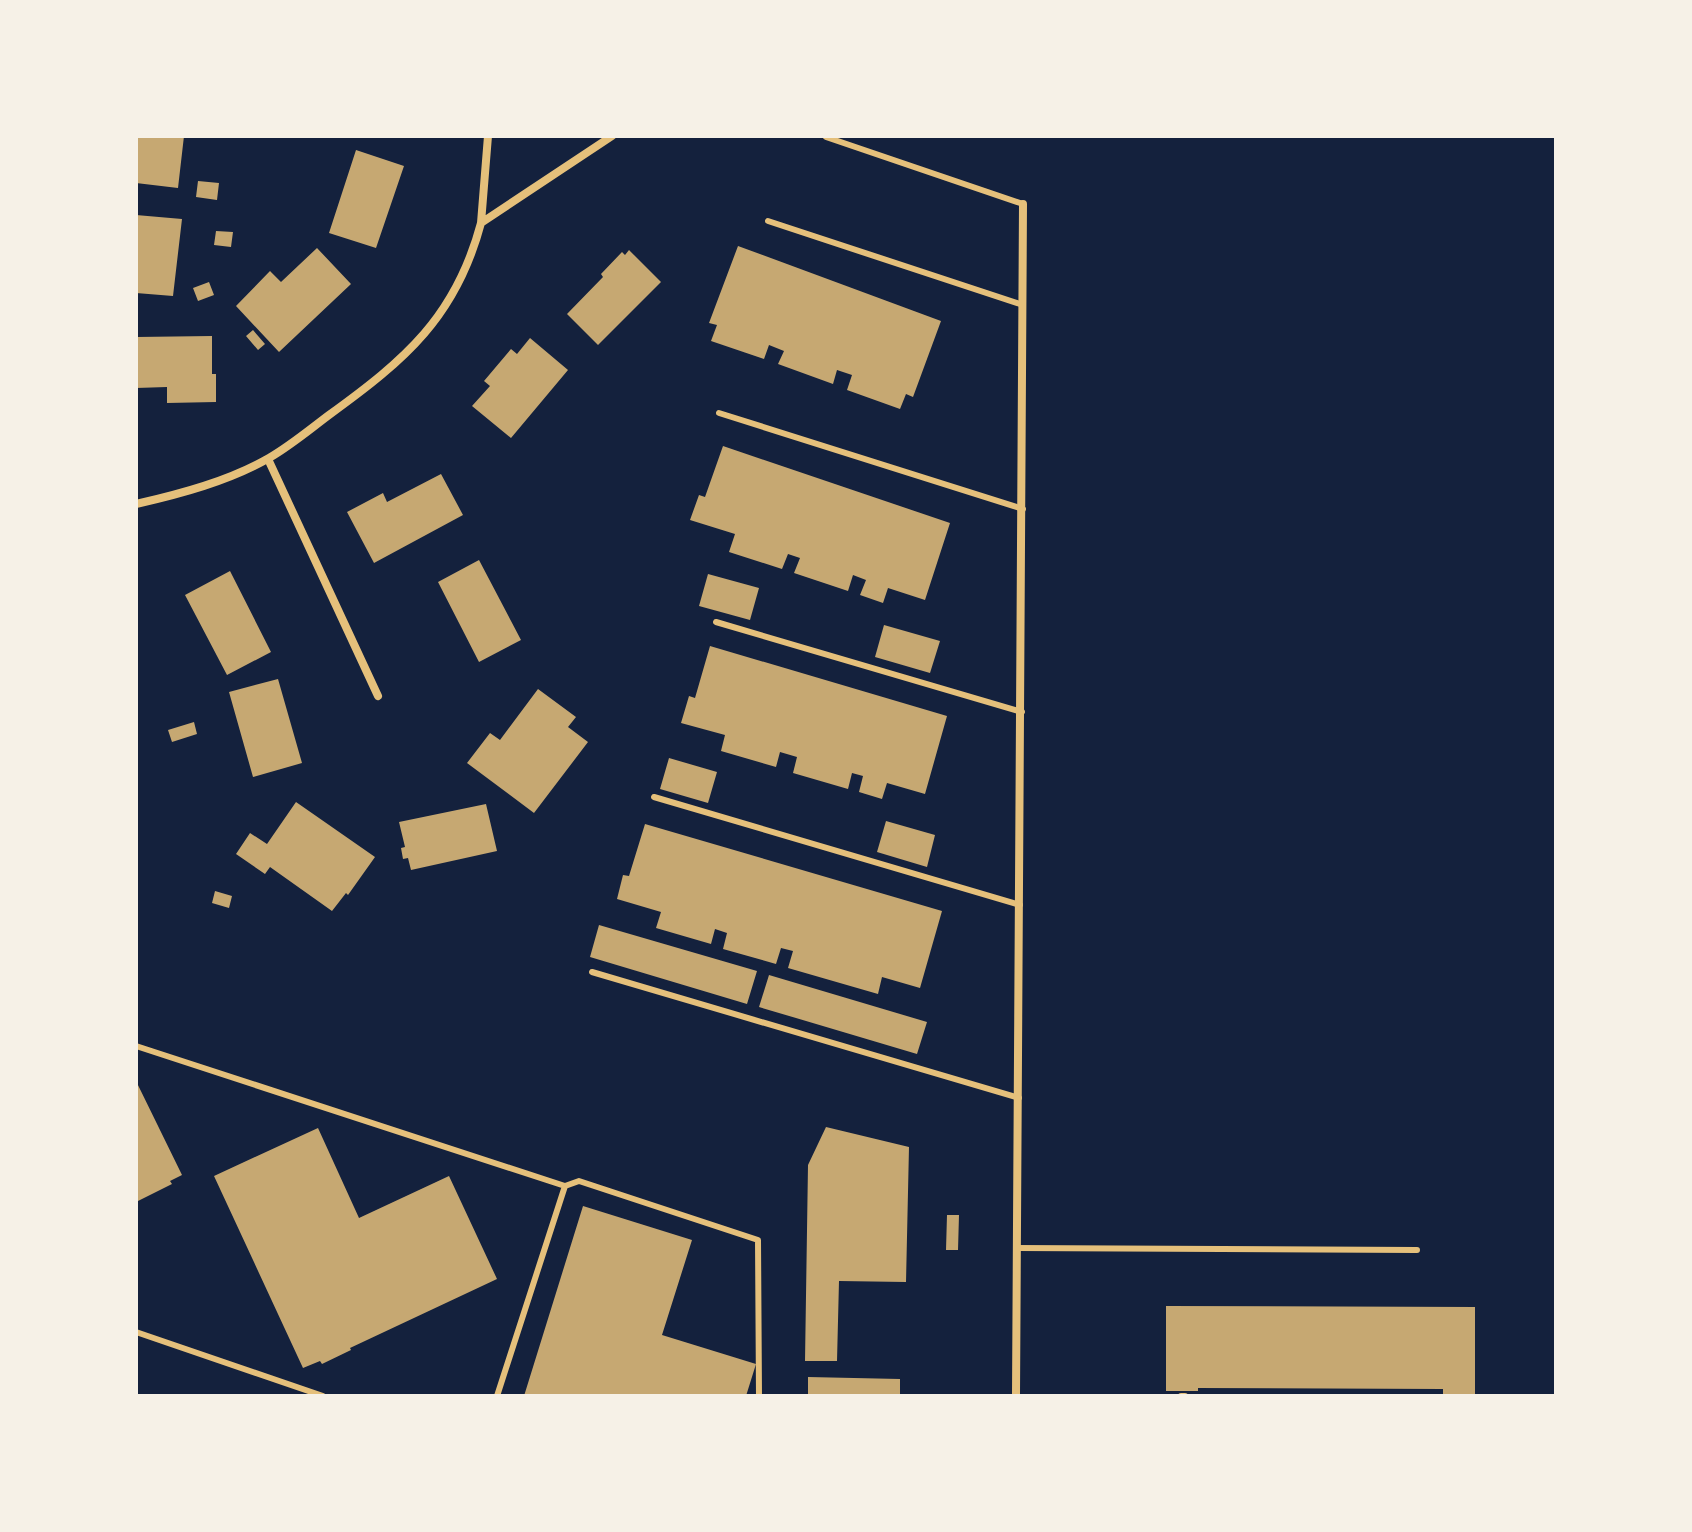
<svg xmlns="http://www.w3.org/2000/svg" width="1692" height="1532" viewBox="0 0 1692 1532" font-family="Rubik,sans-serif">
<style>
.building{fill:#c6a872}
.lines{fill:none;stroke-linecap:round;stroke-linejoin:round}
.service{stroke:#e5c07b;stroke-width:6}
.minor{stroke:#e5c07b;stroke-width:8}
</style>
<rect width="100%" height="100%" fill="#14213d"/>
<path class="building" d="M136 136H184L178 188 136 183Z
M356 150 404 166 376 248 329 233Z
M198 181 219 183 217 200 196 197Z
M136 215 182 219 173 296 136 293Z
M216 231 233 232 231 247 214 245Z
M738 246 941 321 913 397 906 394 900 409 847 390 852 375 837 370 833 384 778 364 784 351 769 345 764 359 711 341 717 325 709 323Z
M317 248 351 284 279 352 236 306 270 271 281 282Z
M629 250 661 282 598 345 567 314 603 277 601 274 622 252 625 255Z
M209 282 214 295 198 301 193 288Z
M253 330 265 344 258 350 246 336Z
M212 336V374H216V402L167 403V387L136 388V337Z
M530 338 568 370 511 438 472 406 490 386 484 381 511 349 517 354Z
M723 446 950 523 925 600 888 588 883 603 860 595 866 580 853 575 848 591 794 573 800 558 788 554 782 569 729 552 735 534 690 520 699 495 705 497Z
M441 474 463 515 374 563 347 512 383 493 387 502Z
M479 560 521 640 479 662 438 582Z
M230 571 271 652 227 675 185 595Z
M708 574 759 588 750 620 699 606Z
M884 625 940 641 930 673 875 657Z
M710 646 947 716 925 794 887 783 882 799 859 792 863 776 852 773 848 789 793 773 797 757 780 752 776 767 721 751 725 735 681 723 689 696 695 698Z
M278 679 302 763 253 777 229 692Z
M538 689 576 717 568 727 588 742 534 813 467 763 490 733 500 740Z
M194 722 197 734 172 742 168 730Z
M669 758 717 772 708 803 660 789Z
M296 802 375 857 348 895 346 893 332 911 270 867 265 874 236 854 250 833 267 844Z
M486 804 497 851 411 870 408 858 403 859 401 848 405 847 399 822Z
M886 821 935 835 927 867 877 852Z
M645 824 942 911 920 988 882 977 878 994 788 968 793 951 781 948 776 964 723 949 727 933 715 929 711 944 656 928 661 912 617 899 623 875 629 876Z
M215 891 232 896 229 908 212 903Z
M599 925 757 971 747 1004 590 957Z
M769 975 927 1022 917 1054 759 1007Z
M136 1081 182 1175 170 1181 172 1184 136 1202Z
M826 1127 909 1147 906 1282 839 1281 837 1361H805L808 1165Z
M318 1128 359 1218 449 1176 497 1279 350 1348 351 1350 322 1364 320 1361 303 1368 214 1176Z
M583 1206 692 1240 662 1335 756 1364 746 1396H524Z
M947 1215H959L958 1250H946Z
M1166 1306 1475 1307V1394H1443V1389L1198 1388V1391H1166Z
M808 1377 900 1379V1396H808Z"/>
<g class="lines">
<path class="service" d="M826 137 1023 204
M768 221 1023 305
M719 413 1023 509
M716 622 1022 712
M654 797 1020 905
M592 972 1019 1098
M136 1046 565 1186 497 1396
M565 1186 579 1181 758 1240 759 1396
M1017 1248 1417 1250
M136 1332 323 1396
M1181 1396H1185"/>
<path class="minor" d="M481 223 488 136
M268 459 378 696
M136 504C180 494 229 481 269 458 290 446 309 430 329 415 405 360 456 317 481 223L612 136
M1016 1396 1023 204"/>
</g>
<rect width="1692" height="1532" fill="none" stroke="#f6f1e7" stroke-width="276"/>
</svg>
